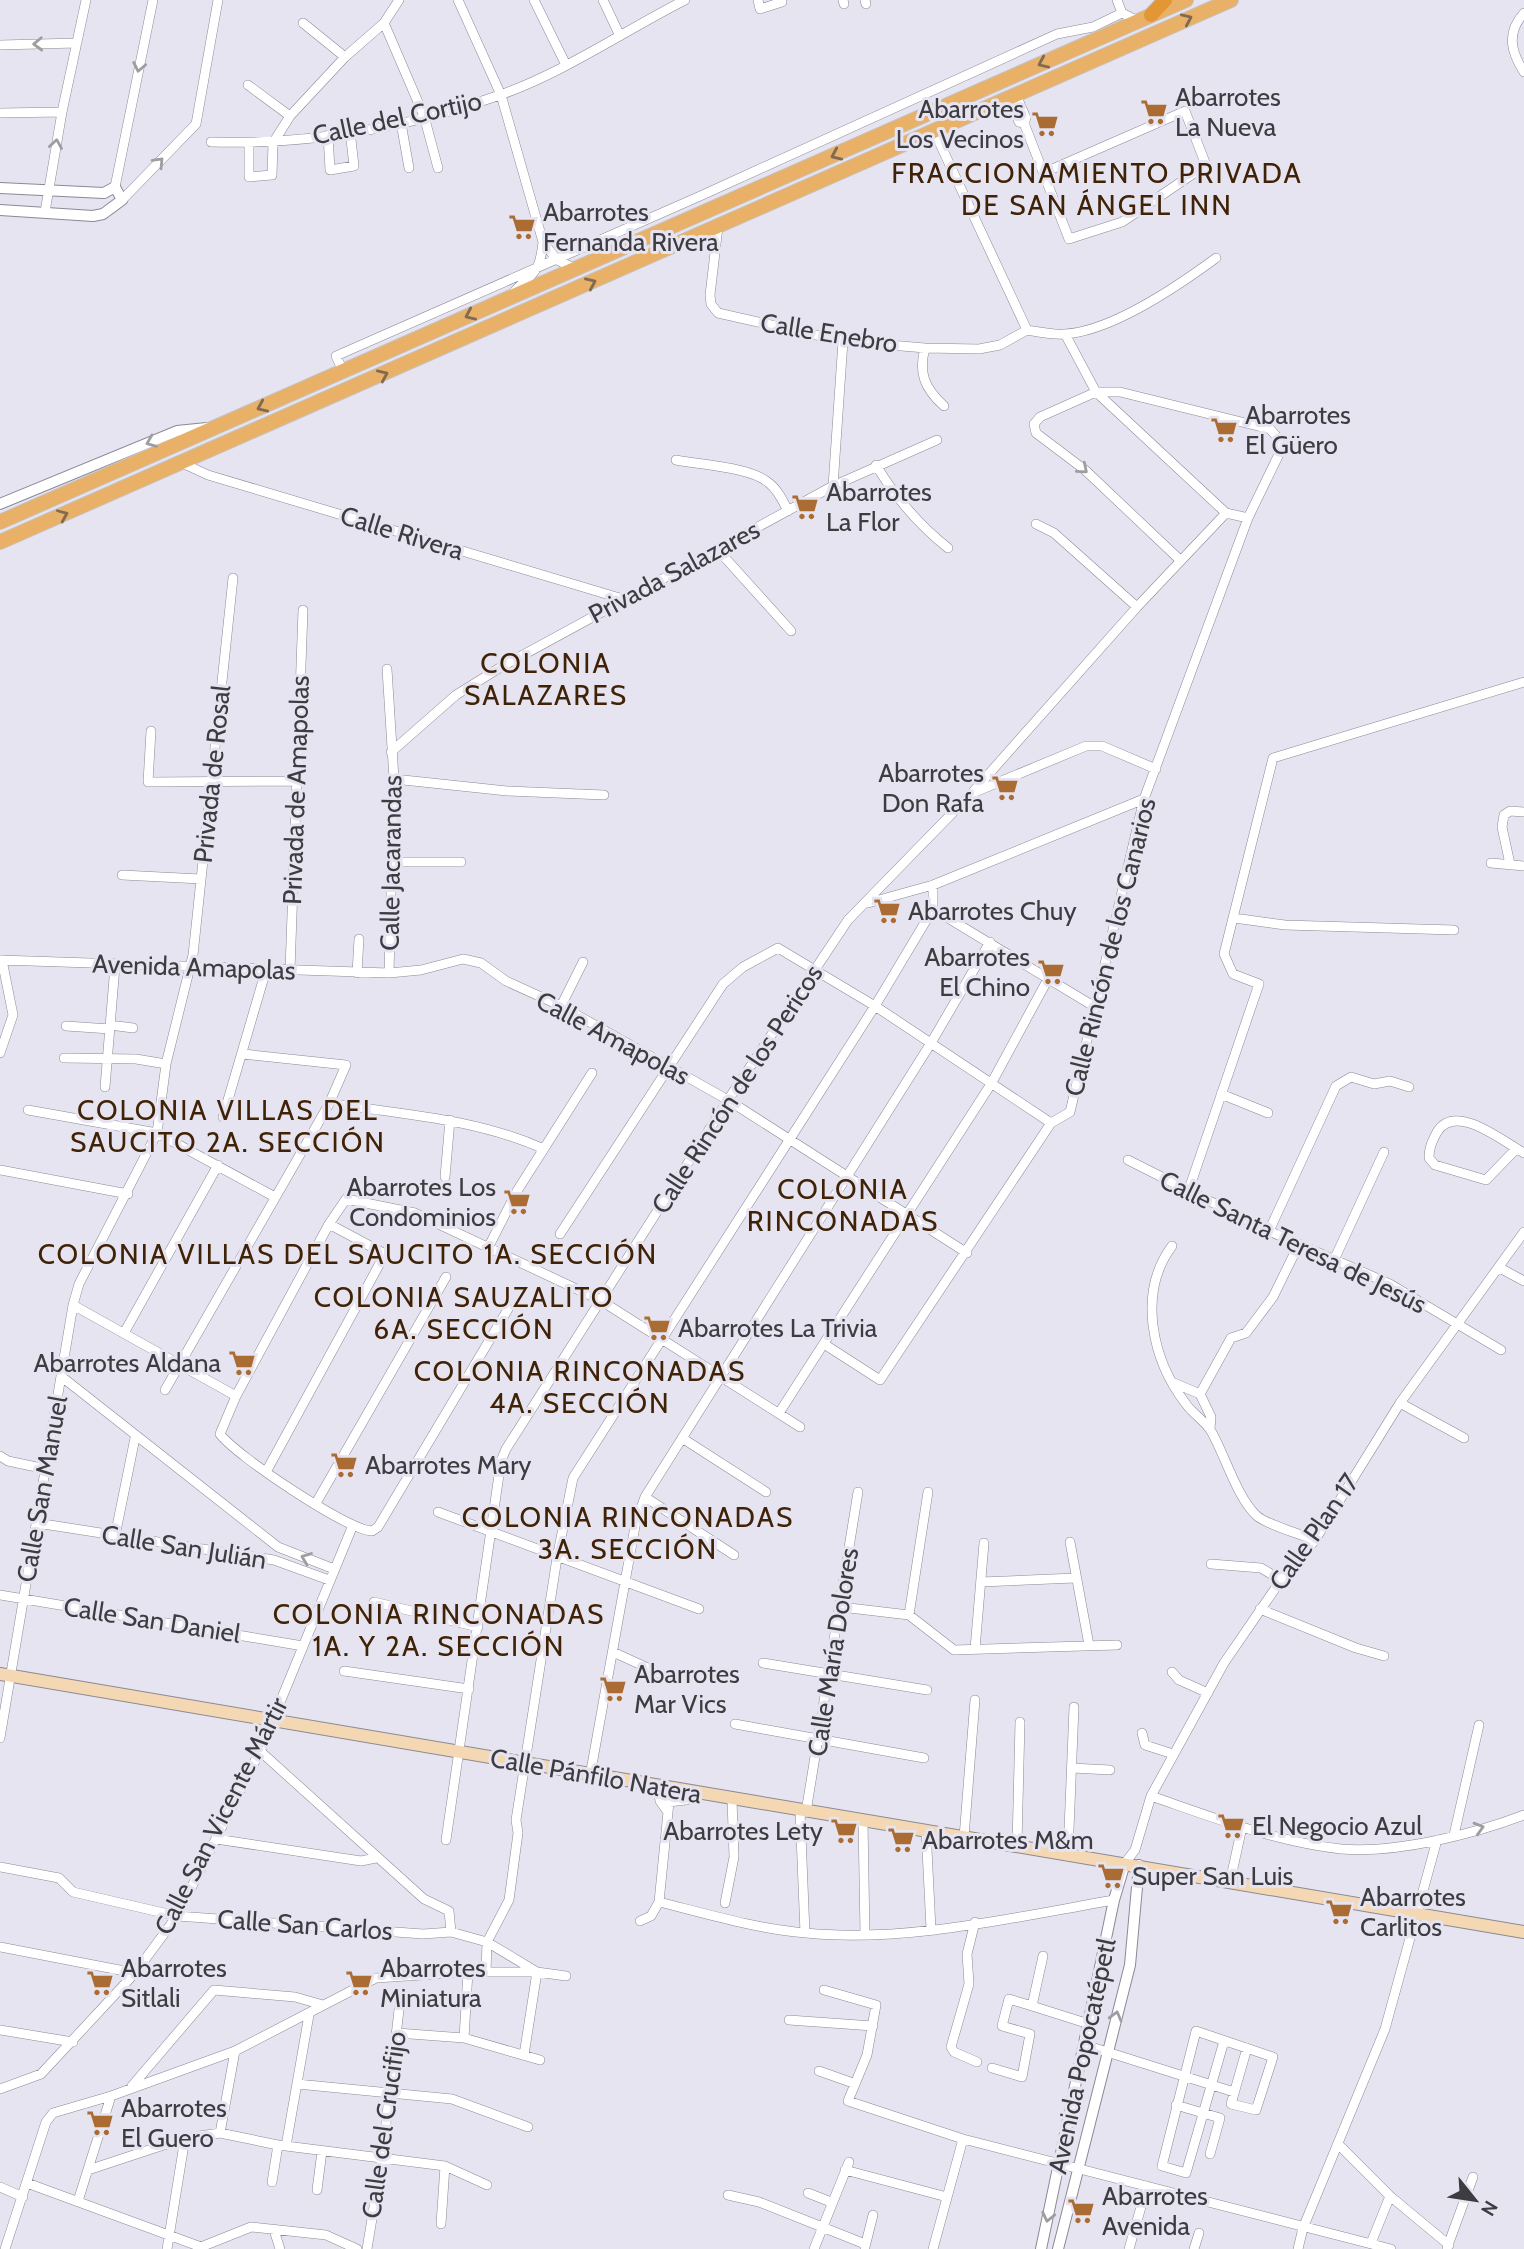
<svg xmlns="http://www.w3.org/2000/svg" width="1524" height="2249" viewBox="0 0 1524 2249" font-family="Cabin,sans-serif">
<style>
.lines{fill:none;stroke-linecap:round;stroke-linejoin:round}
.minor-casing{stroke:#8a8994;stroke-width:10}
.tertiary-casing{stroke:#8a8994;stroke-width:12}
.secondary-casing{stroke:#8a8994;stroke-width:14}
.primary-casing{stroke:#c5c4c6;stroke-width:16}
.trunk-casing{stroke:#c5c4c6;stroke-width:16}
.minor{stroke:#fff;stroke-width:9}
.tertiary{stroke:#fff;stroke-width:10}
.secondary{stroke:#f4d7b3;stroke-width:12}
.primary{stroke:#e9b067;stroke-width:14}
.trunk{stroke:#e29634;stroke-width:14}
.oneway{stroke:#826a50}
.oneway2{stroke:#9e9ea0}
.labels{text-anchor:middle;stroke-width:6;stroke-linejoin:round;paint-order:stroke}
.poi-label{font-size:26px;fill:#3d3c41;stroke:#e6e4f1;text-anchor:start}
.street-label{font-size:26px;fill:#3d3c41;stroke:#e6e4f1}
.neighbourhood-label{font-size:28px;letter-spacing:2px;fill:#402306;stroke:#e6e4f1}
</style>
<rect width="100%" height="100%" fill="#e6e4f1"/>
<g class="lines">
<g class="minor-casing">
<path id="minor" d="M458 0 501 95 543 242 557 260 576 269
M534 0 566 65
M603 0 620 36
M758 0 760 9 782 2 781 0
M843 0 844 4
M865 0 866 4
M1117 0 1122 13 1138 21
M1524 13C1506 33 1511 52 1524 72
M303 23 345 57
M384 23 424 116 438 168
M0 45 77 43
M248 85 290 116
M1016 95 1026 118 1024 123
M1009 98 1019 122 1024 123 1069 239 1122 222 1206 165 1185 111 1043 173
M0 113 62 112
M401 123 409 168
M934 131 1027 330
M328 135 330 170 354 166 350 131
M211 142C307 145 409 128 500 95 565 72 624 31 685 0
M249 143V177L272 175 273 143 290 116 345 57 384 23 399 0
M115 187 153 0
M122 200 196 124 218 0
M45 212 62 112 86 0
M718 227 710 295 711 304 718 313 843 341 925 348 979 349 1000 345 1027 330
M512 294C533 270 539 278 543 242
M1027 330C1039 332 1053 335 1065 334 1112 331 1178 286 1216 258
M1065 334 1096 392 1226 513 1248 518
M925 348C918 373 925 389 944 406
M343 371 336 356 698 197 1057 34 1093 27 1122 13
M676 460C701 465 751 467 769 483 778 490 783 501 788 511
M182 463 208 475 623 599
M876 465C895 497 919 525 948 548
M833 486 843 341
M1036 524 1054 533 1137 607
M718 550 791 631
M387 669 394 779 389 973
M151 731 148 782 297 781
M391 752 456 695 501 667 833 486 937 440
M394 779 507 791 604 795
M975 792 1086 746H1102L1156 769
M392 862H461
M1491 863 1524 866
M1510 864 1502 827 1504 815 1510 811 1524 812
M122 875 201 879
M868 903 933 885 1144 799
M933 909 1095 1007
M1234 918 1285 925 1454 930
M0 960 389 973 421 970 463 959 481 963 506 981 561 1006 728 1100 967 1253
M290 970 303 610
M357 973 359 939
M561 1006 583 962
M110 1025 133 1028
M66 1026 110 1029
M0 1053 13 1015 2 960
M64 1058 136 1059 166 1064
M105 1087 115 966
M1221 1094 1268 1113
M341 1105C411 1115 479 1120 544 1149
M28 1110 157 1133 273 1196
M223 1117 266 970
M1516 1149 1486 1180 1435 1165 1429 1158C1429 1147 1432 1142 1437 1132 1456 1102 1502 1141 1524 1153
M1128 1160 1269 1231 1390 1284 1501 1350
M0 1170 128 1194
M445 1177 450 1120
M1188 1192 1259 984 1233 974 1224 954 1273 758 1524 682
M1269 1231 1336 1086 1351 1077 1374 1084 1390 1081 1409 1087
M560 1234 723 984 743 967 778 948 875 1006 1051 1123
M489 1246 517 1191 592 1073
M1172 1246C1137 1293 1152 1360 1186 1404 1193 1414 1205 1421 1211 1431 1225 1455 1237 1498 1257 1516 1267 1525 1301 1534 1315 1540
M1334 1260 1384 1152
M1500 1268 1524 1281
M73 1305 236 1396
M508 1309 378 1527 372 1531C347 1530 235 1455 220 1434L236 1396 329 1224 346 1199 415 1213 600 1300 800 1427
M124 1333 218 1165
M824 1344 880 1380 1051 1123 1070 1112 1144 799 1248 518 1280 452 1278 438 1270 429 1120 392H1096L1040 417 1034 424 1036 433 1085 470 1180 560
M62 1377 278 1547 334 1569
M1174 1383 1200 1394
M165 1390 329 1104 346 1065 243 1054
M1400 1403 1464 1438
M779 1413 991 1084 1048 979
M1210 1429 1211 1417 1200 1394 1231 1338 1246 1333 1273 1297 1299 1244
M682 1438 766 1492
M0 1456 8 1461 46 1469
M266 1472 385 1254 329 1224
M645 1497 734 1555
M316 1503 446 1277
M438 1512 699 1609
M37 1523 274 1560 329 1580
M115 1536 135 1438
M1070 1542 1089 1645
M1211 1564 1261 1568 1281 1580
M981 1582 1075 1578
M0 1595 303 1646
M374 1602 478 1627
M841 1607 909 1615 954 1650 1117 1645
M1260 1609 1356 1648 1384 1656
M909 1615 928 1492
M975 1649 984 1543
M613 1652 674 1680
M763 1663 927 1690
M344 1671 469 1689
M1172 1672 1179 1680 1208 1693
M735 1724 924 1758
M1142 1733 1145 1745 1173 1754
M0 1738 73 1305 79 1284 157 1133 166 1064 193 955 233 578
M260 1751 424 1899 449 1911 451 1932
M1072 1768 1110 1770
M590 1776 636 1521 645 1497 931 1043 990 942
M658 1787 660 1801 667 1811
M1151 1796C1212 1817 1276 1842 1341 1849 1394 1854 1475 1834 1524 1815
M800 1811 805 1933
M806 1812 858 1492
M863 1821 865 1934
M926 1830 931 1929
M1454 1835 1479 1725
M964 1837 975 1700
M216 1839 361 1861 376 1858
M446 1840 501 1461 506 1449 728 1100 848 920 971 794 1137 607 1226 513
M1017 1845 1020 1722
M1068 1854 1074 1707
M1125 1863 1135 1850 1151 1796 1224 1663 1281 1580 1315 1540 1400 1403 1524 1232
M0 1867 59 1878 73 1892 177 1916 423 1934 451 1932 487 1942 537 1972 524 2055
M1230 1882 1242 1827
M659 1902C707 1914 757 1929 806 1933 905 1943 1016 1917 1114 1900
M725 1903 734 1857 732 1800
M640 1921 651 1916 659 1902 669 1802 694 1799 702 1794
M975 1922 967 1954 969 1984 951 2047 954 2052 977 2062
M0 1947 135 1973
M486 1972 487 1942 509 1900 518 1833 516 1820 557 1558 573 1478 875 1006 933 909V885
M824 1990 876 2005 867 2055 848 2101 963 2139 1391 2249
M1032 2006 1089 2024
M789 2020 873 2026
M0 2030 73 2042
M397 2033 464 2038 540 2060
M464 2038 468 1972
M1224 2041 1186 2173 1162 2166 1196 2031 1273 2057 1256 2110 1231 2104 1247 2048
M1085 2045 1234 2092
M992 2068 1022 2077 1030 2034 1002 2026 1009 1999 1032 2006 1043 1956
M819 2071 853 2083
M297 2084 452 2099 528 2127
M132 2086 214 1990 295 1997 323 2005
M0 2089 41 2074 135 1973 177 1916 260 1751 353 1525
M1176 2105 1220 2118 1210 2154
M220 2133 235 2051
M1339 2145 1390 2196 1449 2245
M286 2146 309 2015
M88 2170 185 2138 220 2133 278 2145 445 2166 487 2185
M845 2170 947 2197
M272 2182 278 2145
M27 2183 201 2247 251 2227 326 2235 357 2249
M0 2187 23 2197
M317 2190 322 2151
M808 2193 831 2202
M728 2195 759 2202 865 2244
M78 2201 111 2096
M441 2224 445 2166
M274 2230 280 2249
M1371 2243 1390 2196
M865 2247 873 2215
M1447 2248 1473 2177
M5 2249 46 2122 53 2113 111 2096 235 2051 376 1978 468 1972H537L566 1976
M167 2249 185 2138
M367 2249 382 2158 400 2001
M814 2249 849 2162
M933 2249 963 2139
M1129 2249 1147 2186
M1194 2249 1199 2233
M1298 2249 1303 2228 1385 2029 1437 1840"/>
</g>
<g class="tertiary-casing">
<path id="tertiary" d="M0 188 104 193 115 187 122 200 103 214 93 216 0 210
M0 504 177 431 207 428
M1041 2249 1114 1900 1125 1863
M1058 2249 1130 1965 1139 1865"/>
</g>
<g class="secondary-casing">
<path id="secondary" d="M0 1674 1524 1932"/>
</g>
<g class="primary-casing">
<path id="primary" d="M0 522 1186 0
M0 542 1231 0"/>
</g>
<g class="trunk-casing">
<path id="trunk" d="M1151 15 1165 0"/>
</g>
<use href="#minor" class="minor"/>
<use href="#tertiary" class="tertiary"/>
<use href="#secondary" class="secondary"/>
<use href="#primary" class="primary"/>
<use href="#trunk" class="trunk"/>
</g>
<defs><path id="oneway-chevron" d="M-2-3.5L2.5 0L-2 3.5" fill="none" stroke-width="1.6" stroke-linecap="round" stroke-linejoin="round" transform="scale(1.75)"/></defs>
<g class="oneway">
<use href="#oneway-chevron" transform="translate(1187 19) rotate(-24)"/>
<use href="#oneway-chevron" transform="translate(1043 63) rotate(156)"/>
<use href="#oneway-chevron" transform="translate(836 155) rotate(156)"/>
<use href="#oneway-chevron" transform="translate(591 283) rotate(-24)"/>
<use href="#oneway-chevron" transform="translate(470 315) rotate(156)"/>
<use href="#oneway-chevron" transform="translate(383 375) rotate(-24)"/>
<use href="#oneway-chevron" transform="translate(262 407) rotate(156)"/>
<use href="#oneway-chevron" transform="translate(63 515) rotate(-23)"/>
</g>
<g class="oneway2">
<use href="#oneway-chevron" transform="translate(38 44) rotate(178)"/>
<use href="#oneway-chevron" transform="translate(139 67) rotate(101)"/>
<use href="#oneway-chevron" transform="translate(56 144) rotate(-81)"/>
<use href="#oneway-chevron" transform="translate(159 162) rotate(-46)"/>
<use href="#oneway-chevron" transform="translate(151 442) rotate(158)"/>
<use href="#oneway-chevron" transform="translate(1083 469) rotate(40)"/>
<use href="#oneway-chevron" transform="translate(306 1558) rotate(-159)"/>
<use href="#oneway-chevron" transform="translate(1479 1828) rotate(-16)"/>
<use href="#oneway-chevron" transform="translate(1116 2016) rotate(-75)"/>
<use href="#oneway-chevron" transform="translate(1048 2217) rotate(102)"/>
</g>
<defs>
<g id="supermarket-bare" transform="scale(2.1)"><path d="M-6-5.5h2.5l.6 2H6L4.5 2H-2.5L-4.4-4H-6ZM-1.5 3.2a1.3 1.3 0 1 0 .1 0ZM3 3.2a1.3 1.3 0 1 0 .1 0Z" fill="#aa6c32" stroke="#e6e4f1" stroke-width="2.5" paint-order="stroke"/></g>
</defs>
<g fill-rule="evenodd">
<use href="#supermarket-bare" x="1154" y="112"/>
<use href="#supermarket-bare" x="1045" y="124"/>
<use href="#supermarket-bare" x="522" y="227"/>
<use href="#supermarket-bare" x="1224" y="430"/>
<use href="#supermarket-bare" x="805" y="507"/>
<use href="#supermarket-bare" x="1005" y="788"/>
<use href="#supermarket-bare" x="887" y="911"/>
<use href="#supermarket-bare" x="1051" y="972"/>
<use href="#supermarket-bare" x="517" y="1202"/>
<use href="#supermarket-bare" x="657" y="1328"/>
<use href="#supermarket-bare" x="242" y="1363"/>
<use href="#supermarket-bare" x="344" y="1465"/>
<use href="#supermarket-bare" x="613" y="1689"/>
<use href="#supermarket-bare" x="1231" y="1826"/>
<use href="#supermarket-bare" x="844" y="1831"/>
<use href="#supermarket-bare" x="901" y="1840"/>
<use href="#supermarket-bare" x="1111" y="1876"/>
<use href="#supermarket-bare" x="1339" y="1912"/>
<use href="#supermarket-bare" x="100" y="1983"/>
<use href="#supermarket-bare" x="359" y="1983"/>
<use href="#supermarket-bare" x="100" y="2123"/>
<use href="#supermarket-bare" x="1081" y="2211"/>
</g>
<g class="labels">
<g class="poi-label">
<text x="1175" y="106">Abarrotes<tspan x="1175" dy="30">La Nueva</tspan></text>
<text x="1024" y="118" text-anchor="end">Abarrotes<tspan x="1024" dy="30">Los Vecinos</tspan></text>
<text x="543" y="221">Abarrotes<tspan x="543" dy="30">Fernanda Rivera</tspan></text>
<text x="1245" y="424">Abarrotes<tspan x="1245" dy="30">El Güero</tspan></text>
<text x="826" y="501">Abarrotes<tspan x="826" dy="30">La Flor</tspan></text>
<text x="984" y="782" text-anchor="end">Abarrotes<tspan x="984" dy="30">Don Rafa</tspan></text>
<text x="908" y="920">Abarrotes Chuy</text>
<text x="1030" y="966" text-anchor="end">Abarrotes<tspan x="1030" dy="30">El Chino</tspan></text>
<text x="496" y="1196" text-anchor="end">Abarrotes Los<tspan x="496" dy="30">Condominios</tspan></text>
<text x="678" y="1337">Abarrotes La Trivia</text>
<text x="221" y="1372" text-anchor="end">Abarrotes Aldana</text>
<text x="365" y="1474">Abarrotes Mary</text>
<text x="634" y="1683">Abarrotes<tspan x="634" dy="30">Mar Vics</tspan></text>
<text x="1252" y="1835">El Negocio Azul</text>
<text x="823" y="1840" text-anchor="end">Abarrotes Lety</text>
<text x="922" y="1849">Abarrotes M&amp;m</text>
<text x="1132" y="1885">Super San Luis</text>
<text x="1360" y="1906">Abarrotes<tspan x="1360" dy="30">Carlitos</tspan></text>
<text x="121" y="1977">Abarrotes<tspan x="121" dy="30">Sitlali</tspan></text>
<text x="380" y="1977">Abarrotes<tspan x="380" dy="30">Miniatura</tspan></text>
<text x="121" y="2117">Abarrotes<tspan x="121" dy="30">El Guero</tspan></text>
<text x="1102" y="2205">Abarrotes<tspan x="1102" dy="30">Avenida</tspan></text>
</g>
<g class="street-label">
<text transform="translate(397 118) rotate(-12)" y="9">Calle del Cortijo</text>
<text transform="translate(829 333) rotate(9)" y="9">Calle Enebro</text>
<text transform="translate(402 533) rotate(17)" y="9">Calle Rivera</text>
<text transform="translate(674 572) rotate(-28)" y="9">Privada Salazares</text>
<text transform="translate(212 774) rotate(-84)" y="9">Privada de Rosal</text>
<text transform="translate(296 790) rotate(-88)" y="9">Privada de Amapolas</text>
<text transform="translate(391 863) rotate(-89)" y="9">Calle Jacarandas</text>
<text transform="translate(1110 947) rotate(-76)" y="9">Calle Rincón de los Canarios</text>
<text transform="translate(194 967) rotate(2)" y="9">Avenida Amapolas</text>
<text transform="translate(613 1038) rotate(28)" y="9">Calle Amapolas</text>
<text transform="translate(737 1089) rotate(-57)" y="9">Calle Rincón de los Pericos</text>
<text transform="translate(1293 1242) rotate(26)" y="9">Calle Santa Teresa de Jesús</text>
<text transform="translate(42 1489) rotate(-80)" y="9">Calle San Manuel</text>
<text transform="translate(1314 1532) rotate(-55)" y="9">Calle Plan 17</text>
<text transform="translate(184 1547) rotate(9)" y="9">Calle San Julián</text>
<text transform="translate(152 1620) rotate(9)" y="9">Calle San Daniel</text>
<text transform="translate(833 1652) rotate(-81)" y="9">Calle María Dolores</text>
<text transform="translate(596 1776) rotate(10)" y="9">Calle Pánfilo Natera</text>
<text transform="translate(221 1816) rotate(-63)" y="9">Calle San Vicente Mártir</text>
<text transform="translate(305 1925) rotate(4)" y="9">Calle San Carlos</text>
<text transform="translate(1082 2056) rotate(-78)" y="9">Avenida Popocatépetl</text>
<text transform="translate(384 2125) rotate(-82)" y="9">Calle del Crucifijo</text>
</g>
<g class="neighbourhood-label">
<text x="1097" y="183">FRACCIONAMIENTO PRIVADA<tspan x="1097" dy="32">DE SAN ÁNGEL INN</tspan></text>
<text x="546" y="673">COLONIA<tspan x="546" dy="32">SALAZARES</tspan></text>
<text x="228" y="1120">COLONIA VILLAS DEL<tspan x="228" dy="32">SAUCITO 2A. SECCIÓN</tspan></text>
<text x="843" y="1199">COLONIA<tspan x="843" dy="32">RINCONADAS</tspan></text>
<text x="348" y="1264">COLONIA VILLAS DEL SAUCITO 1A. SECCIÓN</text>
<text x="464" y="1307">COLONIA SAUZALITO<tspan x="464" dy="32">6A. SECCIÓN</tspan></text>
<text x="580" y="1381">COLONIA RINCONADAS<tspan x="580" dy="32">4A. SECCIÓN</tspan></text>
<text x="628" y="1527">COLONIA RINCONADAS<tspan x="628" dy="32">3A. SECCIÓN</tspan></text>
<text x="439" y="1624">COLONIA RINCONADAS<tspan x="439" dy="32">1A. Y 2A. SECCIÓN</tspan></text>
</g>
</g>
<g transform="translate(1475 2200) rotate(120)" stroke="#e6e4f1" stroke-width="5" paint-order="stroke">
<path d="M0-5L12 26L0 18L-12 26Z" fill="#3d3c41"/>
<text y="-10" font-size="19" font-weight="bold" text-anchor="middle" fill="#3d3c41">N</text>
</g>
</svg>
